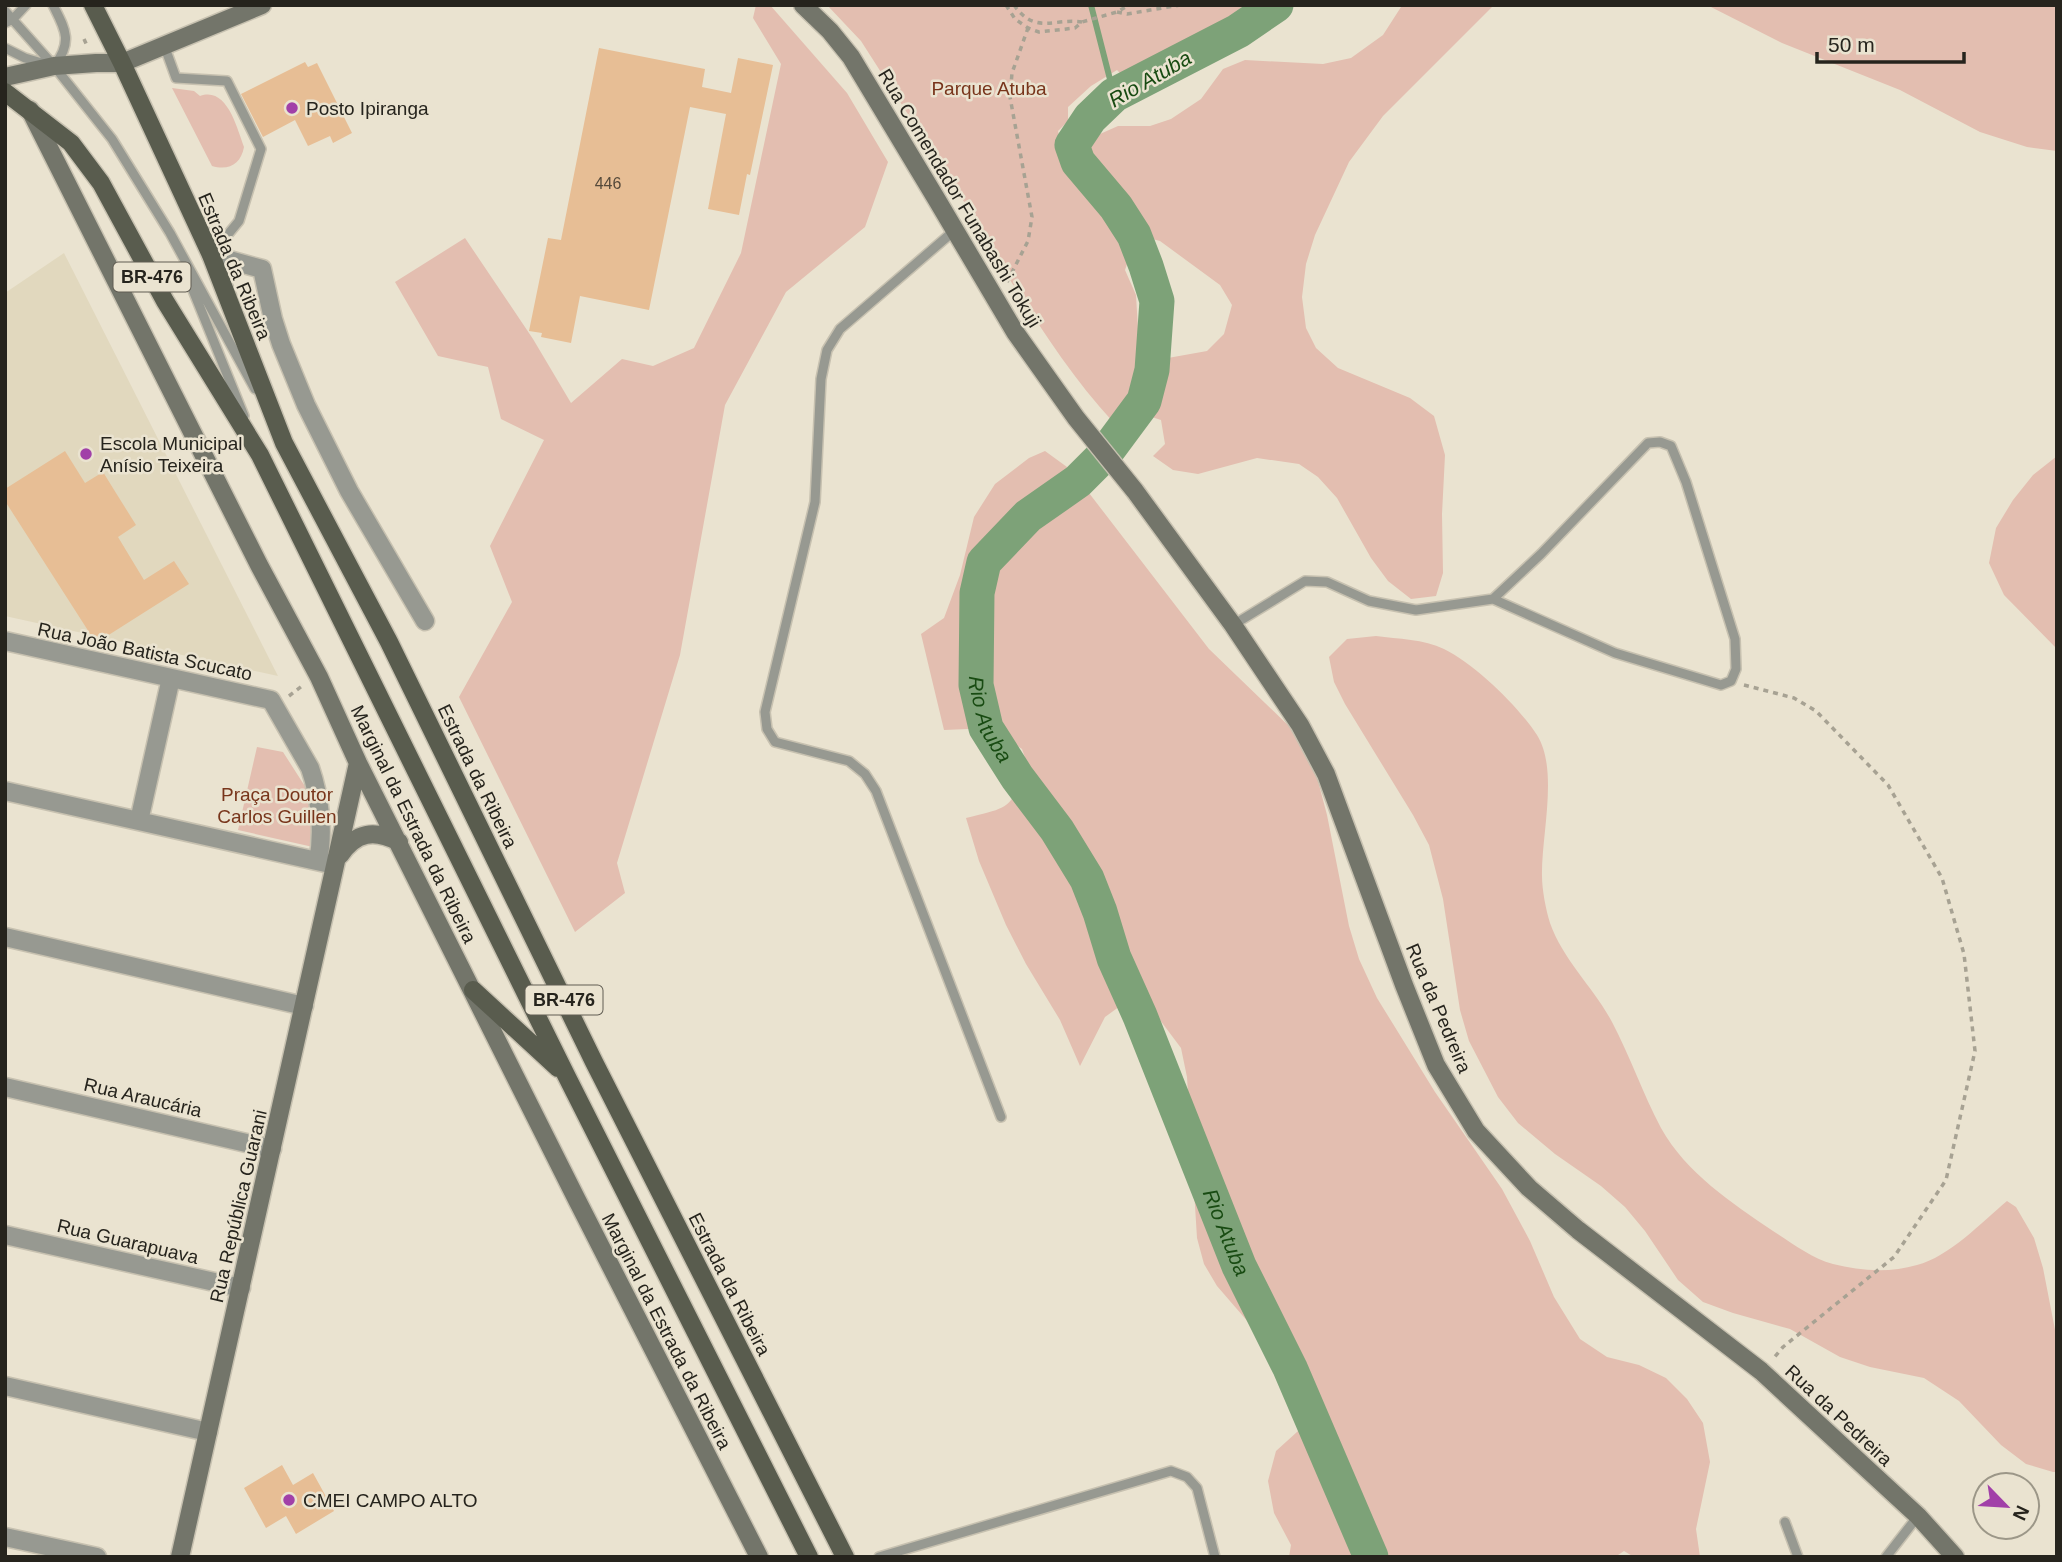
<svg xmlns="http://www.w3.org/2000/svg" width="2062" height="1562" viewBox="0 0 2062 1562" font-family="Arial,sans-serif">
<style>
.built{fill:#e1d8be}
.green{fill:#e3beb0;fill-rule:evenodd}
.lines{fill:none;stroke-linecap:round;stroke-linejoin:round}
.stream{stroke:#7da278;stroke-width:6}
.river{stroke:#7da278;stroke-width:35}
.building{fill:#e7be95}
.lane-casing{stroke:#c7c1b0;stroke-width:12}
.street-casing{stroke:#c7c1b0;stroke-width:21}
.secondary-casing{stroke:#c7c1b0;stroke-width:21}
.primary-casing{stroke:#c7c1b0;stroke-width:21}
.path{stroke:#a7a293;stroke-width:3.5;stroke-dasharray:5 5;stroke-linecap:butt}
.lane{stroke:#979991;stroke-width:9}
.street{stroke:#979991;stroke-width:18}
.secondary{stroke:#73756a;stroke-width:18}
.primary{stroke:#595c4e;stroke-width:18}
.poi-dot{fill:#a140a8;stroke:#eae3d0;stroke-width:2.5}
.labels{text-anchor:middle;stroke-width:5;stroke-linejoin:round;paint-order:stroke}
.number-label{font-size:16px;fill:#564a3b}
.shield{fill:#eae3d0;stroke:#615d53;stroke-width:2}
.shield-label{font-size:18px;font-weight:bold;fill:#26241d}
.park-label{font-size:19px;fill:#78351b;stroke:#eae3d0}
.poi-label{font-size:19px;fill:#26241d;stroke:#eae3d0;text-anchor:start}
.street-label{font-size:19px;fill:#26241d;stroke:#eae3d0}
.water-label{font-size:21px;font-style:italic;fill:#184b12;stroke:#eae3d0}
</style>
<rect width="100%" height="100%" fill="#eae3d0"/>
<path class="built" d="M64 253 278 676 5 616V293Z"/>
<path class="green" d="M756 5H770L847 93 888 162 865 227 786 292 725 405 680 655 617 863 625 893 575 932 459 697 512 602 490 546 544 440 501 419 488 367 438 356 395 282 465 238 533 339 571 403 622 359 653 366 694 348 741 253 781 64 753 18Z
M827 5H1243L1236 19 1222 20 1223 32 1206 41 1197 35 1166 54 1144 73 1123 76 1117 70 1091 86 1068 107V121L1058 131 1060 139 1068 131 1091 138 1118 126H1150L1171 119 1201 99 1223 69 1245 60 1323 64 1351 58 1383 35 1401 7 1407 5H1494L1383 116 1349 162 1315 235 1306 264 1302 297 1306 328 1316 348 1338 368 1410 398 1434 416 1445 455 1442 514 1443 573 1436 596 1411 599 1388 581 1371 558 1337 498 1318 477 1299 464 1257 458 1198 474 1173 470 1153 456 1165 444 1161 420 1130 410 1122 422 1114 423C1067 372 1034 317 997 260L993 247 861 41ZM1141 236 1160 241 1220 285 1232 305 1224 334 1207 351 1140 363 1136 295 1125 270 1130 255 1127 240Z
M1707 5H2057V151L2027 147 1980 132 1900 90 1782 43Z
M172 88 194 91 200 96C227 86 237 128 244 147 241 164 229 171 212 166Z
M1045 451 1067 467 1089 493 1209 649 1291 728 1314 766 1327 815 1349 926 1359 959 1377 998 1435 1092 1502 1189 1530 1241 1554 1297 1580 1339 1607 1357 1639 1365 1666 1378 1687 1399 1703 1423 1710 1462 1696 1529 1700 1557H1634L1624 1551 1615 1557H1289L1291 1545 1274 1513 1268 1481 1276 1451 1308 1422 1315 1392 1303 1364 1249 1323 1217 1286 1204 1264 1197 1238 1187 1077 1181 1048 1151 1008 1127 1001 1105 1017 1080 1066 1060 1020 1026 964 1006 925 979 861 966 818C1012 807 1011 809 1027 763L1022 749 991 728 944 730 921 634 944 618 960 575 974 517 995 484 1029 458Z
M2057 456V649L2004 595 1989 563 1996 528 2013 500 2033 475Z
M1376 636C1398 639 1424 639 1444 649 1476 665 1517 705 1537 735 1559 770 1541 836 1542 876 1542 890 1546 910 1550 923 1563 960 1594 988 1612 1022 1630 1056 1643 1094 1661 1128 1686 1173 1732 1203 1773 1231 1792 1243 1811 1258 1833 1264 1860 1271 1890 1273 1917 1265 1949 1257 1982 1222 2007 1201L2016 1207 2034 1238 2043 1268 2057 1340V1472H2053L2026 1464 2001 1445 1959 1401 1924 1378 1870 1367 1840 1357 1790 1329 1733 1313 1703 1302 1678 1280 1645 1231 1625 1207 1601 1186 1555 1154 1518 1123 1498 1097 1469 1041 1460 1010 1443 899 1429 845 1413 815 1345 704 1334 682 1329 657 1347 639Z
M257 747 283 752 308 791 313 847 238 830Z"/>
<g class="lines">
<path class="stream" d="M1091 5 1114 95"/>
<path class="river" id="s1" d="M1276 5 1238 31 1114 95 1090 118 1072 145 1078 162 1116 207 1134 235 1146 266 1157 301 1152 370 1144 401 1104 455 1078 481 1028 516 984 562 977 593 976 685 986 728 1017 777 1057 830 1087 879 1100 912 1114 958 1140 1016 1239 1266 1290 1368 1371 1557"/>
</g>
<path class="building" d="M599 48 705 69 702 87 731 93 738 58 773 65 750 175 747 174 739 215 708 209 726 114 690 107 649 310 580 296 571 343 541 337 542 333 529 331 548 238 561 240Z
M305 62 308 67 317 63 352 133 333 143 330 136 308 146 295 120 263 137 241 94Z
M65 451 85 483 103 472 116 493 136 525 118 537 144 580 174 561 189 584 96 643 5 501V489Z
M282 1465 293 1485 313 1473 334 1511 296 1534 286 1516 266 1528 244 1488Z"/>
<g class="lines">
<g class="lane-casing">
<path id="lane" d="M53 5C65 29 73 41 55 65
M5 11 54 66 112 139 170 233 255 389
M5 23 13 19 26 5
M164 45 176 78 227 81 261 149 239 221 211 255
M5 48 25 58 45 64
M955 230 840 329 827 350 821 379 815 502 765 712 767 729 775 742 849 761 865 774 876 791 1001 1117
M186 273 244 416
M1233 625 1305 581 1327 582 1369 601 1416 610 1493 599 1615 653 1721 685 1731 681 1736 669 1735 639 1686 482 1671 446 1660 442 1648 443 1541 554 1493 599
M1785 1522 1798 1557
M879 1557 1171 1471 1187 1477 1197 1488 1215 1557
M1886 1557 1918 1516"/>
</g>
<g class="street-casing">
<path id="street" d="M211 255 262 269 273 319 281 344 306 405 349 491 425 621
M5 641 271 700 310 768C320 797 324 832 318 861
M5 791 330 864
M139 821 171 678
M5 937 304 1006
M5 1087 272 1149
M5 1235 241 1288
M5 1386 208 1432
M5 1537 97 1557"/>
</g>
<g class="secondary-casing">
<path id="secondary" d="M803 5 830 31 851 57 937 200 1015 332 1076 418 1135 491 1233 625 1300 725 1326 774 1404 985 1436 1065 1476 1131 1529 1188 1578 1230 1761 1371 1918 1516 1955 1557
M5 77 54 66 96 63H122L262 5
M30 110 259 565 319 677 358 763 577 1200 759 1557
M340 855C356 832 374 829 399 842
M180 1557 358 763"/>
</g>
<g class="primary-casing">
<path id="primary" d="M93 5 122 63 211 255 284 443 389 642 594 1062 845 1557
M5 92 71 143 101 183 165 301 260 455 566 1075 809 1557
M473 990 558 1068"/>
</g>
<path class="path" d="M1006 5 1015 19 1028 28 1039 32 1075 28 1082 22 1117 12 1129 5
M1014 5C1035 35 1053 18 1082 22
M1117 12 1127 14 1180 5
M84 39 88 48
M1007 282 1028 241 1032 217 1010 97 1012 73 1028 28
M1744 685 1794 698 1816 711 1888 785 1942 878 1964 954 1975 1051 1946 1180 1894 1257 1783 1347 1772 1360
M289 696 302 686"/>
<use href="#lane" class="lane"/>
<use href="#street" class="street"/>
<use href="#secondary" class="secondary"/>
<use href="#primary" class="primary"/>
</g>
<g class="poi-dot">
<circle cx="292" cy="108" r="7"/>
<circle cx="86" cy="454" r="7"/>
<circle cx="289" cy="1500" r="7"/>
</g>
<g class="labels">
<g class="number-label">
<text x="608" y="189">446</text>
</g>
<g class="shield">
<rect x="113.5" y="262.5" width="77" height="29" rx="5"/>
<rect x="525.5" y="985.5" width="77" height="29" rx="5"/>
</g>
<g class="shield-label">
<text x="152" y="283">BR-476</text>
<text x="564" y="1006">BR-476</text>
</g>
<g class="park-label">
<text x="989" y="95">Parque Atuba</text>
<text x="277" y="801">Praça Doutor<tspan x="277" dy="22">Carlos Guillen</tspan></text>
</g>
<g class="poi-label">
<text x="306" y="115">Posto Ipiranga</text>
<text x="100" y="450">Escola Municipal<tspan x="100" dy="22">Anísio Teixeira</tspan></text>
<text x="303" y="1507">CMEI CAMPO ALTO</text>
</g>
<g class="street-label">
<text transform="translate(960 198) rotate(59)" y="7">Rua Comendador Funabashi Tokuji</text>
<text transform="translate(235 266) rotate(67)" y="7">Estrada da Ribeira</text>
<text transform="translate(145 651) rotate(12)" y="7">Rua João Batista Scucato</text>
<text transform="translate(478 776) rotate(64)" y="7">Estrada da Ribeira</text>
<text transform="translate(414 824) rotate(64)" y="7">Marginal da Estrada da Ribeira</text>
<text transform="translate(1439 1008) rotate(67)" y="7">Rua da Pedreira</text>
<text transform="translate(143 1097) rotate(13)" y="7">Rua Araucária</text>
<text transform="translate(238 1206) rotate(-77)" y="7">Rua República Guarani</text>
<text transform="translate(128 1241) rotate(13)" y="7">Rua Guarapuava</text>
<text transform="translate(730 1284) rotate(63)" y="7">Estrada da Ribeira</text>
<text transform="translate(667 1331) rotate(63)" y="7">Marginal da Estrada da Ribeira</text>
<text transform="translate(1839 1415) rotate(43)" y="7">Rua da Pedreira</text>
</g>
<g class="water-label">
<text transform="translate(1150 79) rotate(-30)" y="7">Rio Atuba</text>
<text dy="7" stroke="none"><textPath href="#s1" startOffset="922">Rio Atuba</textPath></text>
<text dy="7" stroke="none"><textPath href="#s1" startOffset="1491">Rio Atuba</textPath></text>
</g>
</g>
<rect width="2062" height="1562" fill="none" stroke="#26241d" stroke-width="14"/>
<g transform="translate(2006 1506) rotate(115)"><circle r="33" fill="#eae3d0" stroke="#9c9788" stroke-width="2"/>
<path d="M0-5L12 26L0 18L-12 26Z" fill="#a140a8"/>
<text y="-10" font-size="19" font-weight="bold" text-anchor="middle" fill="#26241d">N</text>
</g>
<path d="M1817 52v10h147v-10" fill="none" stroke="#26241d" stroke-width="3.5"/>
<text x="1828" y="52" font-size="21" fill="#26241d" stroke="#eae3d0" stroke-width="5" paint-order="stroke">50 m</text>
</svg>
